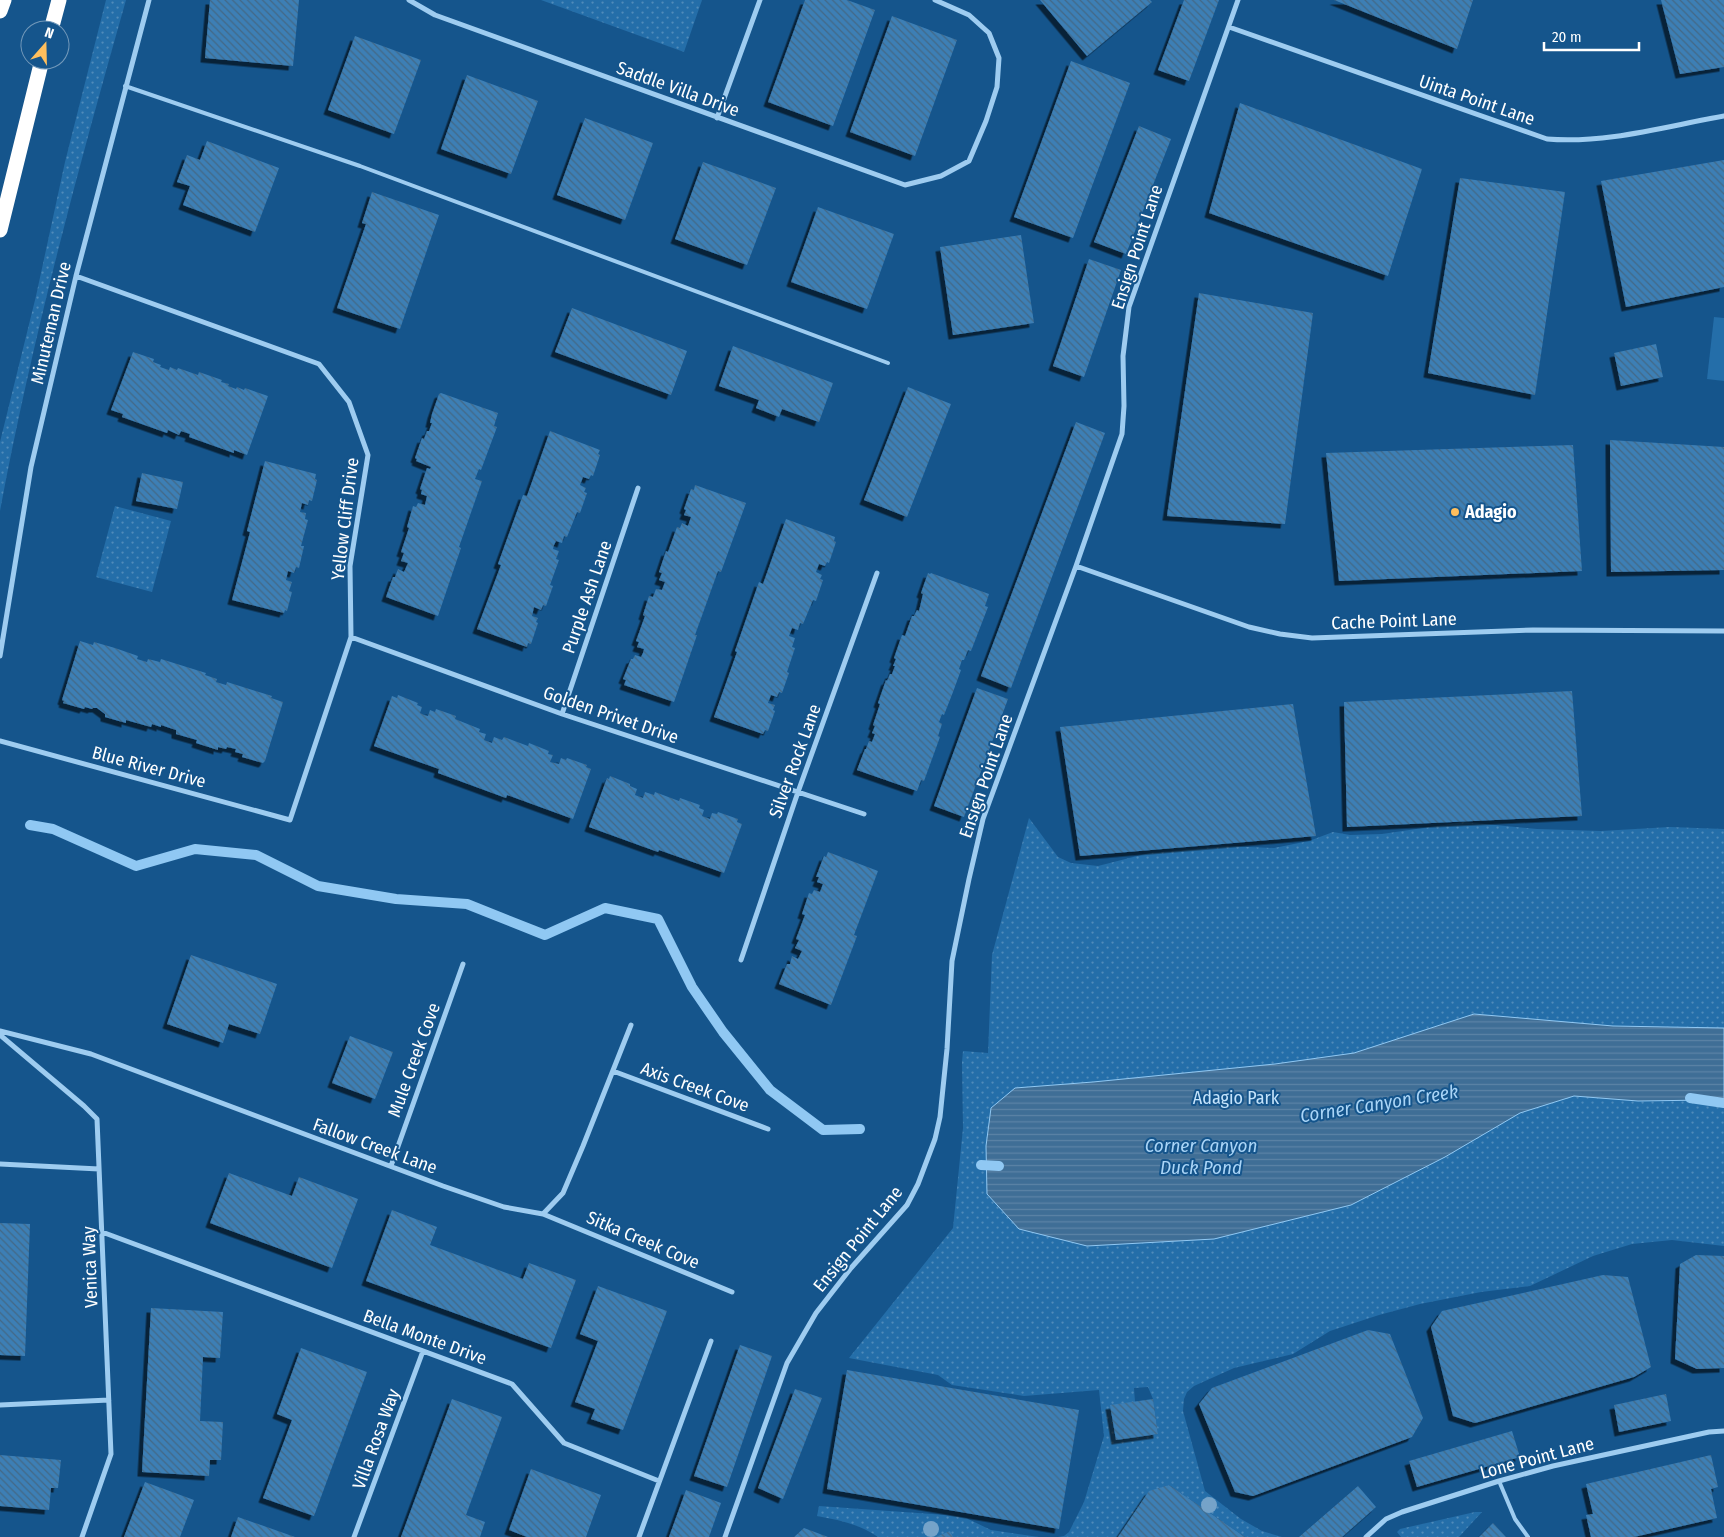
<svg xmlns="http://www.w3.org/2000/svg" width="1724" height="1537" viewBox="0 0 1724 1537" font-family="'Fira Sans Condensed',sans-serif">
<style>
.grass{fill:url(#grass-dots);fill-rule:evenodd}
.pitch{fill:#246ea9}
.water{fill:url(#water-rules);stroke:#90c8f3}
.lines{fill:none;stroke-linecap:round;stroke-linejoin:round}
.stream{stroke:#90c8f3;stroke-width:10}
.building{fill:url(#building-back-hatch);filter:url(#shadow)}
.lane{stroke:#9eccf0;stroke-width:4}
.street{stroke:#9eccf0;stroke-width:5}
.highway{stroke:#fff;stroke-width:15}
.tree{fill:#75a3c9}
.poi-dot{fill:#ffbf5d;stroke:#15558c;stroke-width:2}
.labels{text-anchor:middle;stroke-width:4;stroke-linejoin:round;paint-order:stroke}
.street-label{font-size:18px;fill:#fff;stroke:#15558c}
.poi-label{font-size:18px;font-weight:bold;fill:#fff;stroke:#15558c;text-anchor:start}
.park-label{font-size:18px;fill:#c4e3fb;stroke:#15558c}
.water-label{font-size:19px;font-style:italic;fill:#aad5f7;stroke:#15558c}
</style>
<defs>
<pattern id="grass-dots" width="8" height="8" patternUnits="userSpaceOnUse" patternTransform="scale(1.25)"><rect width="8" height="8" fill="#246ea9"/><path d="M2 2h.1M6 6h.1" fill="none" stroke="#508bba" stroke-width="1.8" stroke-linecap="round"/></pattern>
<pattern id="water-rules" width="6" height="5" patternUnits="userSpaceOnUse" patternTransform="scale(1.25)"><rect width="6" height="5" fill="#3f6e96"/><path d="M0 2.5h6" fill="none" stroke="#5c84a6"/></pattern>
<pattern id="building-back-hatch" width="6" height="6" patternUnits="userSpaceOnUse" patternTransform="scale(1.25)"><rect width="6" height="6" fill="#3d7fb5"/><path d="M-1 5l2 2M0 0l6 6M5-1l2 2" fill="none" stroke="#446886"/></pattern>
<filter id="shadow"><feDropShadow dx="-4.5" dy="4.5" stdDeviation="0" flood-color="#0009"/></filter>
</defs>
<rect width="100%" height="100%" fill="#15558c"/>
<path class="grass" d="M106 0H126C78 169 32 339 0 511V442L36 296 65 162Z
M541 0H702L684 52Z
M115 506 171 521 152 592 96 577Z
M1029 818 1058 857 1071 863 1098 866 1149 853 1227 846 1274 848 1309 841 1333 832 1350 835 1382 834 1464 822 1537 829 1601 831 1670 827 1724 829V1246L1672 1240 1632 1244 1593 1256 1530 1286 1481 1292 1420 1304 1379 1315 1330 1331 1293 1354 1234 1368 1194 1386 1187 1392 1184 1399 1183 1411 1205 1491 1241 1519 1262 1531 1282 1537H1245L1169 1485 1149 1492 1118 1537H1058L1064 1536 1069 1532 1084 1502 1104 1436 1099 1390 1024 1396 952 1385 938 1375 849 1358 953 1228 963 1128 962 1062 963 1051 988 1053 992 955ZM1148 1387 1153 1399 1158 1434 1116 1440 1111 1406 1135 1402 1134 1388Z
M819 1506 946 1515 966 1518 991 1530 1039 1537H878C860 1524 838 1520 817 1516Z
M1475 1512H1482L1459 1537H1401L1397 1532 1400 1529Z"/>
<path class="pitch" d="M1714 317 1724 318V381L1707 379Z"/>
<path class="water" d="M1474 1014 1613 1026 1724 1028V1105L1708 1100 1638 1101 1574 1096 1520 1113 1445 1157 1351 1205 1214 1239 1087 1246 1019 1229 987 1194 986 1146 991 1108 1015 1088 1093 1082 1275 1064 1354 1053Z"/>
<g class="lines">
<path class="stream" d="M30 825 53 829 136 866 195 849 256 855 318 886 396 899 467 904 545 935 605 908 658 919 692 987 723 1032 770 1090 823 1130 860 1129
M1690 1098 1724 1103
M981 1165 999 1166"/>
</g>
<path class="building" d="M210 0H299L293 66 205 58Z
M805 0H847L875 10 833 126 768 102Z
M1040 0H1150L1152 2 1087 56Z
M1184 0H1219L1189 81 1158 70Z
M1334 0H1473L1457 49Z
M1661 0H1724V67L1680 74Z
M892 16 957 40 915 156 850 132Z
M355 36 421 60 394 134 328 110Z
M1071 61 1130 83 1073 238 1014 217Z
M467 75 538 101 511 174 441 149Z
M1240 103 1422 169 1388 276 1209 213Z
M585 118 653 143 625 220 557 195Z
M1139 126 1171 139 1126 254 1094 242Z
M207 141 279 168 255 232 183 205 190 186 177 182 187 155 200 160Z
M1724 160V287L1626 307 1601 181Z
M703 162 776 188 747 265 675 239Z
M1460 178 1565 192 1535 395 1428 373Z
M372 192 439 215 400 329 337 308 366 224 362 223Z
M818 207 894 234 867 309 791 282Z
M1021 235 1034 323 953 335 940 247Z
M1089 259 1121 270 1084 377 1053 366Z
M1199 293 1313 313 1285 524 1167 516Z
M572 308 687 351 671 395 555 352Z
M1656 344 1663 377 1621 386 1614 353Z
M733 346 833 383 819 422 782 409 779 417 756 408 759 400 719 386Z
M133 352 154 359 153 362 161 365 160 367 169 370 170 367 177 370 178 368 198 375 199 372 222 380 221 382 229 384 228 386 236 389 237 387 244 390 245 388 268 396 247 455 234 450V453L189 437 190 434 181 431 179 435 168 430 167 433 122 417 123 414 111 410Z
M908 387 951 404 907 517 864 500Z
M441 393 498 413 494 426 497 427 481 470 479 469 475 479 482 481 459 547 461 548 438 616 386 597 393 577H395L398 569 404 572 408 563 401 561 404 553 401 552 409 528 407 527 413 506 416 507 418 503 425 505 427 496 421 494 422 490 420 489 427 468 430 469 431 467 416 461 417 459 415 458 422 438 424 439 427 431H429L432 423H430L432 414 439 394Z
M1076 422 1105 433 1011 688 981 676Z
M550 431 600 450 598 454 600 455 593 476 591 475 589 479 583 477 580 485 586 488 584 492 587 493 580 513 577 512 567 537 564 536 562 543 556 541 554 545 553 549 559 551 556 559 559 560 550 585 553 586 546 606 543 605 541 610 534 607 532 616 538 618 536 622 538 623 531 644 528 643 527 647 477 629 501 565 498 564 523 495 527 496Z
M1610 440 1724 447V570L1611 572Z
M1573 445 1582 571 1339 581 1326 453Z
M265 461 316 474 315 479 317 480 312 501 309 500 308 505 302 503 300 512 306 513 305 519 308 520 301 546H304L299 568 296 567 294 573 288 571 286 580 292 582 289 591 292 592 287 611 285 610 284 613 232 600 250 532 247 531Z
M142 473 183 482 177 509 136 501Z
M695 485 746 503 721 572 718 571 695 635H697L674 702 624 685 626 680 623 679 631 659H633L635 655 641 657 643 653 644 649 637 647 639 642 636 641 645 616 643 615 649 596 653 597 656 589 662 590 665 582 659 580 662 573 659 572 666 551 668 552 677 527 680 528 682 523 688 526 691 517 684 515 686 510 684 509 691 489 694 490Z
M786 519 835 537 834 541 836 542 829 563 827 562 825 566 819 564 816 572 822 575 820 579 823 580 816 601 813 600 803 624 800 623 798 630 792 628 789 636 795 638 792 647 795 648 787 672 789 673 782 693 779 692 777 697 771 695 768 703 775 705 773 710 775 711 768 731 765 730 763 734 714 717 737 652 735 651 759 582 763 584Z
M928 573 930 574 931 573 989 594 985 606 988 607 971 651 968 650 964 660H962L959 669 961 670 953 692 944 715 942 714 939 722 942 724 938 736 940 737 924 781 921 780 917 791 857 770 865 749H866L869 741 872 742 875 734 872 733 875 726 873 725 880 704 878 703 886 680 887 681 890 674H892L895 666H893L896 659 894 658 902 635 905 636 912 616H914L917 610 919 611 923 594 921 593Z
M80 641 93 645 94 642 115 648 138 656 137 659 147 662 148 659 160 662 161 659 206 673 205 675 217 679 216 682 226 685 227 682 272 696 271 698 283 702 265 761 263 763 242 757 243 754 235 752 236 749 227 747 226 749 218 747V750L196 743 197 740 176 734V730L161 725V727L152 724 151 727 126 720V723L105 717V714L97 708H93L92 709 85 707 84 709 63 703 64 701 62 700Z
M977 688 1008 699 964 817 934 806Z
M1572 691 1582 816 1347 827 1344 702Z
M398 695 418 703 417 705 422 707 420 713 424 715 428 716 430 710 435 712 436 709 456 716 455 719 480 729 479 732 486 734 484 740 492 743 494 737 502 740 504 737 528 746 529 743 549 751 548 754 553 755 550 762 559 764 561 758 566 760 567 758 587 765 586 767 591 769 573 819 507 795 506 798 438 773 439 769 374 746 392 696 397 698Z
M1293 704 1316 836 1080 856 1060 727Z
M610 776 630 784V786L637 789 635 795 643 798 645 792 654 795 655 792 679 801 680 798 700 805 699 808 704 810 702 816 710 819 712 813 717 814 718 812 738 819 737 822 742 824 724 873 659 850 658 852 589 827 607 778 609 779Z
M828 852 878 871 854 935 857 936 831 1005 779 984 787 964H790L792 956 798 959 802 951 795 948 799 940 796 939 805 915 802 914 809 893 812 894 814 890 820 892 823 884 817 882 819 877H816L824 856 826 857Z
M191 955 277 984 260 1034 229 1024 223 1043 167 1024Z
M350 1036 393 1052 375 1099 332 1083Z
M229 1173 292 1196 299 1177 358 1199 332 1268 210 1223Z
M392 1210 437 1227 430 1245 523 1279 529 1263 576 1280 551 1348 366 1281Z
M0 1223 30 1224 25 1356 0 1355Z
M1696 1255 1724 1256V1368L1697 1369 1675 1359 1680 1264Z
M1603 1275 1628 1277 1651 1367 1634 1377 1475 1423 1453 1416 1431 1327 1442 1311Z
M598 1286 667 1311 623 1430 591 1419 595 1409 575 1402 598 1341 580 1334Z
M151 1308 223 1312 220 1358 203 1357 200 1421 223 1422 221 1460H210L209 1476 142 1472Z
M1368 1330 1390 1334 1423 1418 1412 1437 1253 1496 1235 1492 1199 1404 1212 1388Z
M740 1345 772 1356 727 1487 694 1476Z
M301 1348 367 1372 314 1516 263 1498 292 1420 277 1414Z
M847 1370 1079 1410 1059 1529 827 1489Z
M795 1389 822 1398 783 1499 758 1488Z
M1666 1394 1671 1421 1619 1432 1614 1405Z
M452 1399 502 1417 466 1515 485 1522 480 1537H401Z
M1153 1399 1158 1434 1116 1440 1110 1405Z
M1512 1431 1520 1457 1417 1487 1409 1461Z
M0 1455 61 1460 58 1488H51L49 1510 0 1506Z
M1711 1455 1718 1487 1711 1489 1717 1518 1634 1537H1591L1586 1515 1593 1514 1586 1484Z
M531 1469 601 1495 586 1537H527L509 1530Z
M145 1482 194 1500 180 1537H124Z
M1169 1485 1245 1537H1118L1149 1491Z
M1358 1486 1376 1507 1342 1537H1299Z
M686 1490 721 1503 709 1537H669Z
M238 1517 295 1537H231Z
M1493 1523 1506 1537H1479Z
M804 1528 828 1537H794Z
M950 1531 953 1537H936Z"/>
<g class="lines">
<path class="lane" d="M125 86 360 166 888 363
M1499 1481 1515 1519 1528 1537"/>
<path class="street" d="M409 0 435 15 905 185 941 176 969 161 986 121 997 87 999 58 989 33 969 15 935 0
M1229 27 1547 139C1606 144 1667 126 1724 116
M717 118 760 0
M1076 566 1249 627 1280 634 1312 638 1533 630 1724 631
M351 637 562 714 864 814
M0 656 31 467 76 276 149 0
M562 714 638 488
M0 741 290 820 351 637 350 566 368 455 349 402 319 364 76 276
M741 960 798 792 877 573
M0 1031 91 1054 443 1186 504 1207 543 1214 563 1193 583 1146 631 1025
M0 1035 84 1106 97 1119 111 1454 82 1537
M613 1071 768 1129
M0 1164 99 1169
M391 1166 463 964
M543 1214 732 1292
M102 1232 512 1384 564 1443 659 1481
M0 1405 109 1400
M354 1537 423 1351
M639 1537 711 1341
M725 1537 787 1363 816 1313 851 1268 907 1205 918 1184 935 1139 940 1117 947 1049 952 961 969 879 983 819 1076 566 1122 434 1124 406 1123 356 1129 307 1238 0
M1366 1537 1386 1519 1402 1512 1499 1481 1553 1466 1709 1432 1724 1431"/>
<path class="highway" d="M0 11 4 0
M51 30 59 0
M0 230 42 60"/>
</g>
<g class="tree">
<circle cx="1209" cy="1505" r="8"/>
<circle cx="931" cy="1529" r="8"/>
</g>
<circle class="poi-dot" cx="1455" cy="512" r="5"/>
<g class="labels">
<g class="street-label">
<text transform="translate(678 89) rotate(20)" y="6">Saddle Villa Drive</text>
<text transform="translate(1477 100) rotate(19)" y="6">Uinta Point Lane</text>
<text transform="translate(1137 247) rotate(-72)" y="6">Ensign Point Lane</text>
<text transform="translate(51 323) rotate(-77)" y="6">Minuteman Drive</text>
<text transform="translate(345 519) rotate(-83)" y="6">Yellow Cliff Drive</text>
<text transform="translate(587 597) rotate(-71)" y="6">Purple Ash Lane</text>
<text transform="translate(1394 621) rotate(-2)" y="6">Cache Point Lane</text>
<text transform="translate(611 715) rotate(19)" y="6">Golden Privet Drive</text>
<text transform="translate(795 761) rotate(-70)" y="6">Silver Rock Lane</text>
<text transform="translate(149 767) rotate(15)" y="6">Blue River Drive</text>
<text transform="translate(986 776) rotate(-71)" y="6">Ensign Point Lane</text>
<text transform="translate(414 1060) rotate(-70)" y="6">Mule Creek Cove</text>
<text transform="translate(695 1087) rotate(20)" y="6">Axis Creek Cove</text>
<text transform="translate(375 1146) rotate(20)" y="6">Fallow Creek Lane</text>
<text transform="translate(858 1239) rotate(-51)" y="6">Ensign Point Lane</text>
<text transform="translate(643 1240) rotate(23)" y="6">Sitka Creek Cove</text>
<text transform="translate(90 1267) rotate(-92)" y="6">Venica Way</text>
<text transform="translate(425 1337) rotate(20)" y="6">Bella Monte Drive</text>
<text transform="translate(376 1439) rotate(-70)" y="6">Villa Rosa Way</text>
<text transform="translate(1537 1458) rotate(-15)" y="6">Lone Point Lane</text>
</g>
<g class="poi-label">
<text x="1465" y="518">Adagio</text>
</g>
<g class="park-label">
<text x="1236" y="1104">Adagio Park</text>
</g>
<g class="water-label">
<text transform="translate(1379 1103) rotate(-9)" y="7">Corner Canyon Creek</text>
<text x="1201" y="1152">Corner Canyon<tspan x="1201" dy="22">Duck Pond</tspan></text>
</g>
</g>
<g transform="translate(45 45) rotate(20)"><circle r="24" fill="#15558c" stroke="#7399ba"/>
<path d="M0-4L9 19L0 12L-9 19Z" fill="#ffbf5d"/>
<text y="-8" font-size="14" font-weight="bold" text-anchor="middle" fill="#ffffff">N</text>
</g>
<path d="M1544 42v8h95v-8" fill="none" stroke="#ffffff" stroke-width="2.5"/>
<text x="1552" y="42" font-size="15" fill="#ffffff" stroke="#15558c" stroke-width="4" paint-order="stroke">20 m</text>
</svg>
